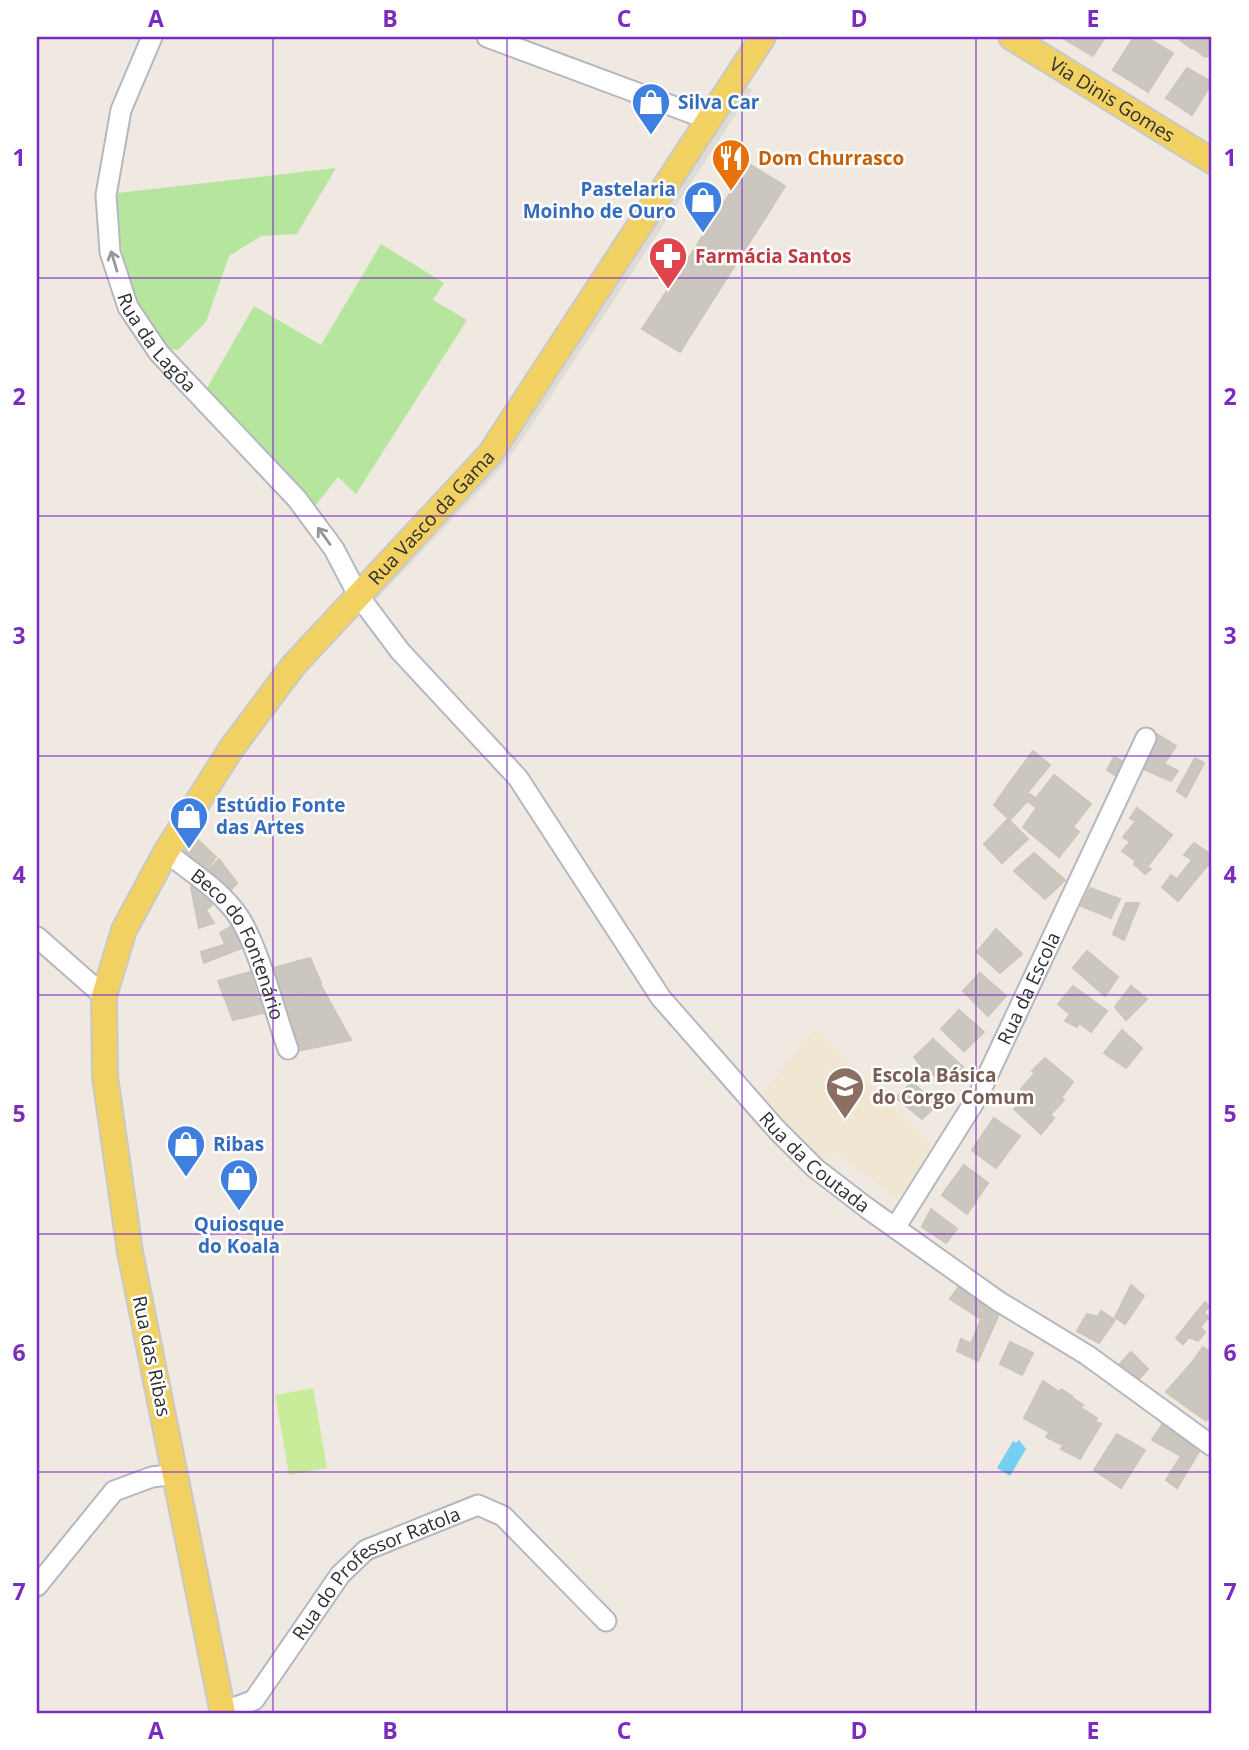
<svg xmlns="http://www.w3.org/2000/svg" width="1249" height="1750" viewBox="0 0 1249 1750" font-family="'Open Sans',sans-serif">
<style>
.education{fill:#f0e6d1}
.green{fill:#b6e59e}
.pitch{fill:#c9ec9a}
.plaza{fill:#dfdcd8}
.water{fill:#75cff0}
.building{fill:#cbc7bf;stroke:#cbc5ba;stroke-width:2}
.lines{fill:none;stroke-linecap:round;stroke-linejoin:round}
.minor-casing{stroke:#b4b7c1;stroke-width:23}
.major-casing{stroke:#c9c9c9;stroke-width:28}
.minor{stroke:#fff;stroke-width:19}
.major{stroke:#f2d163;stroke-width:24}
.oneway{stroke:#969696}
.grid{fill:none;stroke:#7b2cbf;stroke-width:2;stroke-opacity:0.55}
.labels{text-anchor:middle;stroke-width:5;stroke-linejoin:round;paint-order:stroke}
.street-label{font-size:19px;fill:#2e2e2e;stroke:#fff}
.shop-label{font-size:19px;font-weight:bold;fill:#366cbe;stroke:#fff;text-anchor:start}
.food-label{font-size:19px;font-weight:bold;fill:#c56008;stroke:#fff;text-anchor:start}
.health-label{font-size:19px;font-weight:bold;fill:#be3a42;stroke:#fff;text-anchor:start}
.education-label{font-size:19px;font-weight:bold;fill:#785e54;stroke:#fff;text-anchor:start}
.neatline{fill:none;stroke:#7b2cbf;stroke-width:2.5}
.grid-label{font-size:23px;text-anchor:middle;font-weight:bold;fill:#7b2cbf}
</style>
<rect width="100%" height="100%" fill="#efe9e1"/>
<path class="education" d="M815 1029 932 1146 898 1199 835 1151 822 1162 761 1094Z"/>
<path class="green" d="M336 168 297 234 261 236 229 256 206 322 178 350 165 348C128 290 118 261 118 193Z
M381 244 444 283 433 300 467 320 356 494 338 477 315 506 207 388 254 306 321 345Z"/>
<path class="pitch" d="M313 1388 327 1468 289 1475 275 1395Z"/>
<path class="plaza" d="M746 85 752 90 526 434 503 466 374 602 370 598Z"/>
<path class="water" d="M1019 1440 1026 1449 1010 1476 997 1468 1013 1441 1016 1443Z"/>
<path class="building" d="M1061 37H1105L1093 56Z
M1134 37H1146L1173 53 1148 92 1113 70Z
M1176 37H1199L1191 48Z
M1199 37 1212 40V55L1205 57 1192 47Z
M1187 68 1212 82 1192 115 1166 98Z
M749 164 785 186 767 215 731 192Z
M731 192 767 215 749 243 712 220Z
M712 220 749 243 732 270 696 247Z
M696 247 732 270 714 298 678 274Z
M678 274 714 298 680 352 642 329Z
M1157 734 1176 746 1164 764 1178 771 1171 781 1141 768Z
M1033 751 1050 765 1028 792 1011 781Z
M1114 757 1126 763 1118 777 1107 770Z
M1195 758 1204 763 1186 797 1177 791Z
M1054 775 1091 804 1072 828 1036 798Z
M1011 781 1041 802 1037 808 1027 801 1010 820 994 805Z
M1041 802 1079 832 1059 857 1023 827Z
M1137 808 1172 835 1147 867 1151 869 1145 874 1134 864 1136 861 1122 851 1130 842 1123 837 1136 821 1130 818Z
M1008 819 1028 839 1002 863 984 844Z
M192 834 216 857 201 875 177 855Z
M1194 843 1212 855V860L1178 901 1162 887 1171 875 1177 879 1192 860 1184 855Z
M1034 853 1065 880 1045 899 1014 871Z
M219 859 237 883 225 897 202 876Z
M198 883 218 899 206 910 214 923 199 928 191 887Z
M1090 888 1120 899 1111 918 1081 906Z
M1126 903H1139L1124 940 1113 934Z
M237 923 248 946 229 953 220 933Z
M996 929 1022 954 1000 973 977 952Z
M224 945 229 953 204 963 201 952Z
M1087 951 1118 977 1105 996 1073 968Z
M310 958 321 983 276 1000 266 970Z
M250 972 258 999H263L267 1012 233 1020 218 981Z
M980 973 1006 996 988 1016 963 991Z
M320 984 351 1040 291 1052 275 1003Z
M1073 986 1107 1011 1091 1032 1079 1023 1077 1027 1065 1021 1070 1014 1058 1004Z
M1131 986 1147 999 1126 1020 1115 1007Z
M959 1010 984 1032 964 1051 941 1029Z
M1122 1030 1142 1048 1126 1068 1104 1053Z
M933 1039 963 1067 944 1084 929 1071 926 1072 914 1057Z
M1045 1058 1073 1082 1061 1098 1032 1071Z
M1035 1073 1064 1100 1051 1114 1021 1089Z
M912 1082 937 1105 922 1119 896 1098Z
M1023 1091 1054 1118 1041 1134 1014 1109 1017 1106 1014 1101Z
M994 1118 1020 1136 996 1168 972 1150Z
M964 1165 988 1183 967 1214 942 1195Z
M931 1209 957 1229 946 1243 922 1227Z
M960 1285 999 1314 978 1361 957 1351 961 1339 971 1344 981 1319 950 1299Z
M1131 1285 1144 1296 1125 1324 1115 1317Z
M1205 1302 1209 1306 1204 1313 1209 1317 1200 1327 1205 1332 1198 1341 1189 1337 1183 1344 1176 1338Z
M1101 1311 1115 1320 1099 1343 1077 1331 1087 1314 1098 1317Z
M1010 1342 1033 1353 1022 1375 1000 1364Z
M1203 1347 1212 1353V1372L1194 1360Z
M1131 1352 1148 1369 1138 1380 1120 1364Z
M1194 1360 1212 1372V1414L1206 1421 1166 1392Z
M1043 1381 1059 1392 1061 1389 1072 1396 1049 1432 1024 1418Z
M1071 1397 1083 1405 1081 1408 1097 1418 1095 1422 1101 1424 1080 1459 1061 1449 1063 1445 1046 1437Z
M1164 1422 1200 1450 1177 1488 1166 1480 1181 1456 1152 1440Z
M1117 1434 1145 1450 1121 1488 1094 1470Z"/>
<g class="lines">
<g class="minor-casing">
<g id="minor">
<path id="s1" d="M152 37 121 110 106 195 110 252 128 307 159 353 297 499 334 549 358 595 400 651 518 778 661 998 777 1130 815 1168 867 1208 998 1301 1087 1355 1212 1446"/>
<path d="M487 37 710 120"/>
<path id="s2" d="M166 852C191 872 221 890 239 917 259 948 275 1013 288 1049"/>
<path d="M37 937 104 996"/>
<path id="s3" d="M895 1228 978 1096 1146 738"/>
<path d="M37 1586 114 1491 152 1477 176 1474"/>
<path id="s4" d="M223 1712 254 1700 340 1575 366 1550 478 1505 503 1516 606 1621"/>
</g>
</g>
<g class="major-casing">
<g id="major">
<path id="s5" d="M1011 37 1212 161"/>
<path id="s6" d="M223 1713 130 1252 105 1077 104 996 124 930 166 852 231 749 293 666 490 454 763 37"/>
</g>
</g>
<use href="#minor" class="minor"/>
<use href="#major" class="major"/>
</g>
<defs><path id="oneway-shaft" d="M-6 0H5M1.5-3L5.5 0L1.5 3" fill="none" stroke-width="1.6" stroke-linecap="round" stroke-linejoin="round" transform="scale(1.75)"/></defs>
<g class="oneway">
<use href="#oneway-shaft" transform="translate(114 261) rotate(-107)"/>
<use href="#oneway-shaft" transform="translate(324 536) rotate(-126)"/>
</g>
<path class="grid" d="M273 37V1713M507 37V1713M742 37V1713M976 37V1713M37 278H1212M37 516H1212M37 756H1212M37 995H1212M37 1234H1212M37 1472H1212"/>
<defs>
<g id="shop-pin" transform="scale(2.0125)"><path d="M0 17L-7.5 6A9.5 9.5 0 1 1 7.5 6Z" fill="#3f7fe0" stroke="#fff"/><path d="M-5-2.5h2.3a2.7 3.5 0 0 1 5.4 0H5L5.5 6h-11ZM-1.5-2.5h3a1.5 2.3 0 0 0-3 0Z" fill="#fff"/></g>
<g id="restaurant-pin" transform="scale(2.0125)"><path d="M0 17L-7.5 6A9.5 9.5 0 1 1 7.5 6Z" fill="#e8710a" stroke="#fff"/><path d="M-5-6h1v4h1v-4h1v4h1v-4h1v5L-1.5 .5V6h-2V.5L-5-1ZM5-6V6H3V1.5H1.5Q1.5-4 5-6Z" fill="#fff"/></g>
<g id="pharmacy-pin" transform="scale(2.0125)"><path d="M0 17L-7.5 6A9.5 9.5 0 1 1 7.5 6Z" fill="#e0444e" stroke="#fff"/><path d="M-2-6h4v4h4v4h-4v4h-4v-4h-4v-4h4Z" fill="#fff"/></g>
<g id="school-pin" transform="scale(2.0125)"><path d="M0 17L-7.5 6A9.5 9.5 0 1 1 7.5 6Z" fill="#8d6e63" stroke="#fff"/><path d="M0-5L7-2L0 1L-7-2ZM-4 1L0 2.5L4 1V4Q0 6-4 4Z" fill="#fff"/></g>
</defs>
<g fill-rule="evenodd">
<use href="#shop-pin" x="651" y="102"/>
<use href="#restaurant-pin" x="731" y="158"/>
<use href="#shop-pin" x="703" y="200"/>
<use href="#pharmacy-pin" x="668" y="256"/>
<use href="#shop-pin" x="189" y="816"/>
<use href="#school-pin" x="845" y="1086"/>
<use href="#shop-pin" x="186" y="1144"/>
<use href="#shop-pin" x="239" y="1178"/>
</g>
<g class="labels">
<g class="street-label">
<text dy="7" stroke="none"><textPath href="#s5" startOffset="119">Via Dinis Gomes</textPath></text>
<text dy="7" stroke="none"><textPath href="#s1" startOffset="326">Rua da Lagôa</textPath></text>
<text dy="7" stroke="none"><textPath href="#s6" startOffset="1314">Rua Vasco da Gama</textPath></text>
<text dy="7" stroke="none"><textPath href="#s2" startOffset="121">Beco do Fontenário</textPath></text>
<text dy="7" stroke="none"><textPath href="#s3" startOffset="275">Rua da Escola</textPath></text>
<text dy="7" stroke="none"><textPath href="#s1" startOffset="1382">Rua da Coutada</textPath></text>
<text transform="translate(152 1356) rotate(78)" y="7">Rua das Ribas</text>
<text dy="7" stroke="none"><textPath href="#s4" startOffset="215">Rua do Professor Ratola</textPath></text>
</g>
<g class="shop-label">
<text x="678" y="109">Silva Car</text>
<text x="676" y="196" text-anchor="end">Pastelaria<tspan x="676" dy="22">Moinho de Ouro</tspan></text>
<text x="216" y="812">Estúdio Fonte<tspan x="216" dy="22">das Artes</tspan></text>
<text x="213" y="1151">Ribas</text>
<text x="239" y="1231" text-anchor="middle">Quiosque<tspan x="239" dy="22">do Koala</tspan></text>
</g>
<g class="food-label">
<text x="758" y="165">Dom Churrasco</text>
</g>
<g class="health-label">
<text x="695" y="263">Farmácia Santos</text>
</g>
<g class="education-label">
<text x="872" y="1082">Escola Básica<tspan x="872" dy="22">do Corgo Comum</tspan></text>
</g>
</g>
<rect width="1249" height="1750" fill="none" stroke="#ffffff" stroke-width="77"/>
<rect x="38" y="38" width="1172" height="1674" class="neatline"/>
<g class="grid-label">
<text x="156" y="27">A</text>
<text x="390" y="27">B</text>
<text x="624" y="27">C</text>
<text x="859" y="27">D</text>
<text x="1093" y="27">E</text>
<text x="19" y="166">1</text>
<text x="1230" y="166">1</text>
<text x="19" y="405">2</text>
<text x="1230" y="405">2</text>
<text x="19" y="644">3</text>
<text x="1230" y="644">3</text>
<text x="19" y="883">4</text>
<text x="1230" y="883">4</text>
<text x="19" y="1122">5</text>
<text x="1230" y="1122">5</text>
<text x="19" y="1361">6</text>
<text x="1230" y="1361">6</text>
<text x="19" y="1600">7</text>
<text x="1230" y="1600">7</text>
<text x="156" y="1739">A</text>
<text x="390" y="1739">B</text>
<text x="624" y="1739">C</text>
<text x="859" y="1739">D</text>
<text x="1093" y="1739">E</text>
</g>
</svg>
